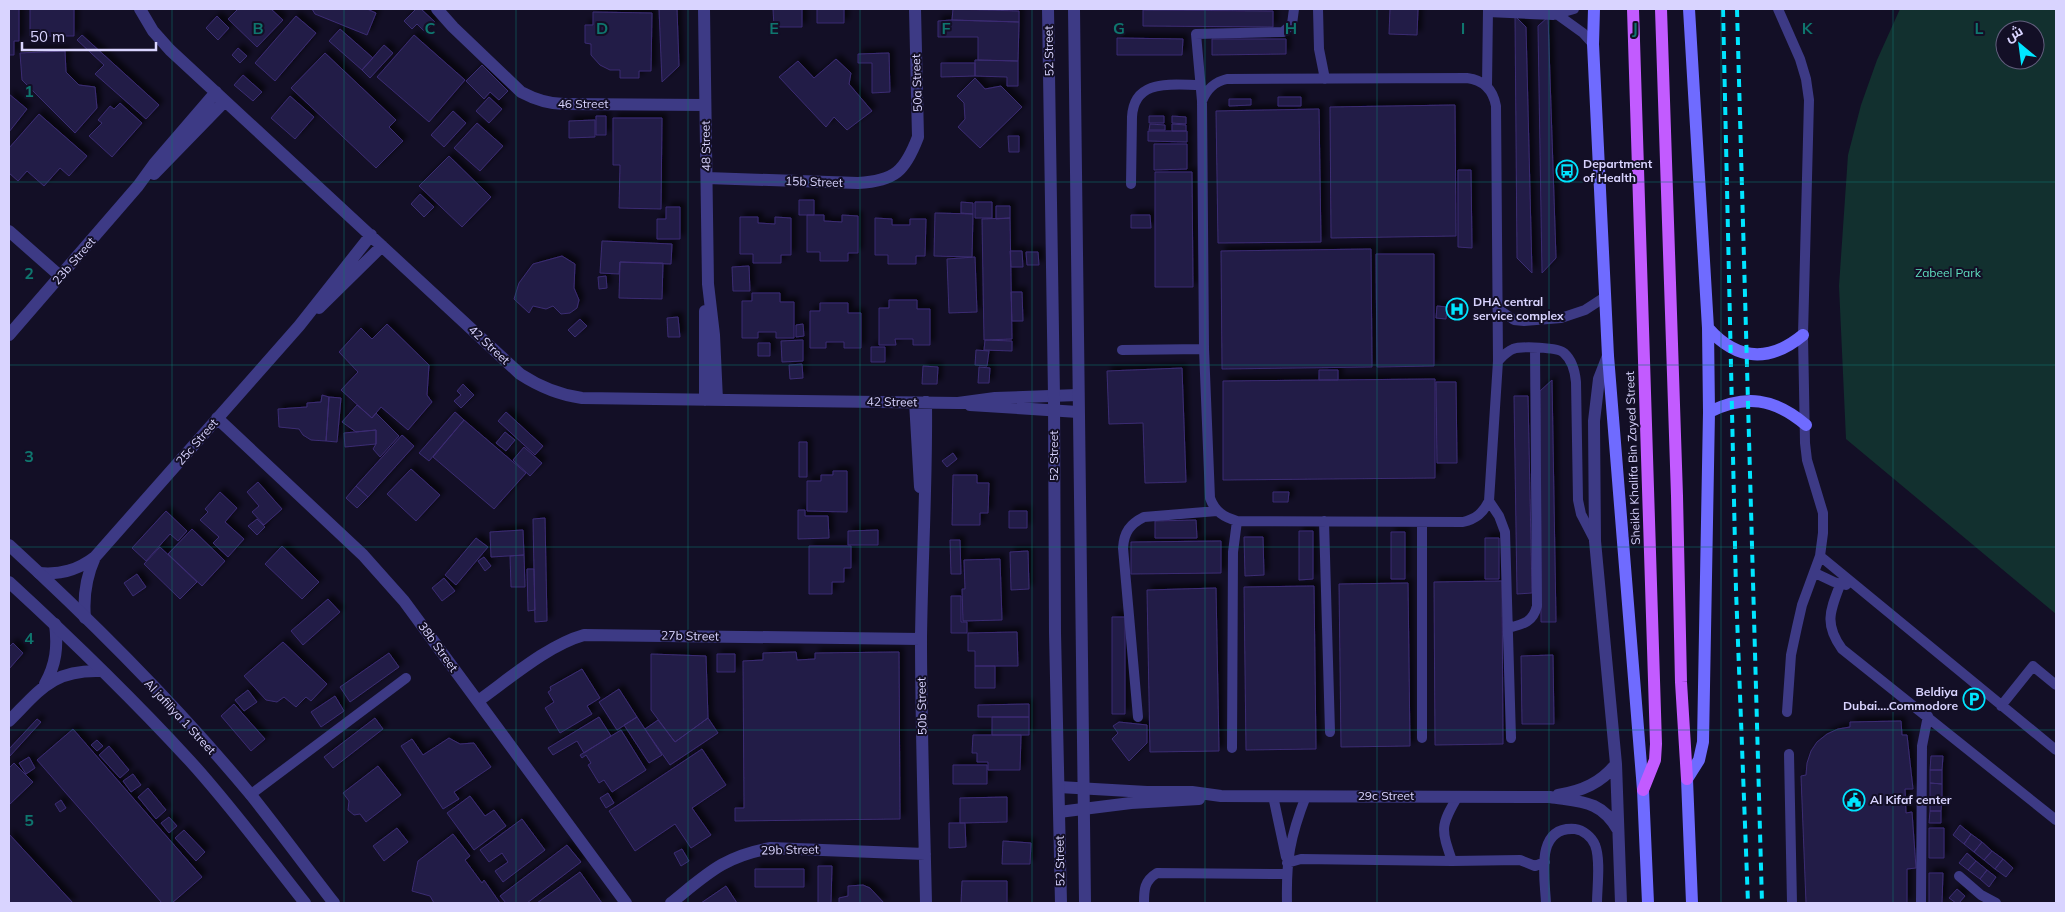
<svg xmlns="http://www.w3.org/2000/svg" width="2065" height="912" viewBox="0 0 2065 912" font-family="Mulish,Cairo,sans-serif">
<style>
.green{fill:#12302f;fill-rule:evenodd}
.building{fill:#241b47;stroke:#3b2d73;filter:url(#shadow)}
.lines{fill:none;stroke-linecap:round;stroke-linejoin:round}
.service{stroke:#3d3a85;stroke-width:10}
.minor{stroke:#3d3a85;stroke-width:12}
.tertiary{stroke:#3d3a85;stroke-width:12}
.secondary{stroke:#6f6bff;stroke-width:12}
.primary{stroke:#c25bff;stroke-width:12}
.rail{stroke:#00e5ff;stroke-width:4;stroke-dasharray:8 6;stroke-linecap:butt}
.grid{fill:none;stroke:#0f766e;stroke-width:1;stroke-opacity:0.55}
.labels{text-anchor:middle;stroke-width:4;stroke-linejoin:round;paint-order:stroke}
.street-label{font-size:12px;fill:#d9d4ff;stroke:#130f26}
.poi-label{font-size:12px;font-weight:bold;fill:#d9d4ff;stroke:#130f26;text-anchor:start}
.park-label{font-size:12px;fill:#5fe0c0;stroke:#130f26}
.grid-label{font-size:16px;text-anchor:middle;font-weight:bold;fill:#0f766e;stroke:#130f26;stroke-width:4;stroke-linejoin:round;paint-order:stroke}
</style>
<defs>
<filter id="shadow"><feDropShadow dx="4.5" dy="-4.5" stdDeviation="2.5" flood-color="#0009"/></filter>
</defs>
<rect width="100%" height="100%" fill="#130f26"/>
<path class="green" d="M1900 9H2056V614L1846 439 1839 286 1848 155 1861 105 1877 60ZM2005 30H2035V60H2005Z"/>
<path class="building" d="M9 9H19V41H14V55H9Z
M30 9H74V36H30Z
M238 9H271L283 20 257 47 228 19Z
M312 9H367L376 13 367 35 315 14Z
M416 9H421L435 22 425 32 417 24 412 29 404 21Z
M659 9H677L679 66 662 82Z
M773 9H802V27H774Z
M817 9H844V23H817Z
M953 9 1019 11V22L952 20Z
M1390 9H1418L1417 35 1389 34Z
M1143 10 1273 11V27L1143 26Z
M593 12 652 13 651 71H639V78H620V70H610L600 65 591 55V44L585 43V25H593Z
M217 16 229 28 218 40 206 28Z
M296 16 316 33 275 81 255 63Z
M1515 16 1526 27 1532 273 1517 258Z
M1548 17 1556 258 1542 273 1538 26Z
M952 20 1019 22 1018 61 978 60V37H938V21Z
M340 29 373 58 362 70 329 41Z
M82 35 159 105 146 119 95 74 104 65 77 40Z
M414 35 465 80 429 122 377 77Z
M1117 38 1183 39 1182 55H1117Z
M1212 39H1286V54L1212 55Z
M384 45 393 53 370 78 362 70Z
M238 48 247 56 240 63 232 55Z
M65 51 66 72 79 85 95 87 97 108 75 133 22 80 20 53Z
M325 53 396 120 389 127 403 141 376 168 291 88Z
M889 53 890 92 872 93V63H858V54Z
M836 59 851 73 849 84 872 111 847 130 834 117 826 127 779 77 798 61 814 78Z
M975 60 1018 61V86H1007V77L975 76Z
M941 63H975V76L941 77Z
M482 65 508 91 499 100 490 92 484 99 466 81Z
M243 75 262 92 253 101 234 85Z
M975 78 985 89 1001 86 1022 107 980 148 958 127 965 119 964 103 957 96Z
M9 94 27 109 9 132Z
M290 96 314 117 295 139 271 118Z
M489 97 502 109 489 123 476 111Z
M1278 97H1301V106H1278Z
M1229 99H1251V105L1229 106Z
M120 103 142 123 112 157 89 136 102 123 98 120 110 106 114 109Z
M1455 105 1456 236 1331 238 1330 107Z
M1319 109 1321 242 1218 243 1216 111Z
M453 111 466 123 444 147 431 135Z
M39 114 87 156 69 176 60 168 44 186 27 171 18 181 9 173V148Z
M596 116H606V135H596Z
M1149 116H1164V123H1149Z
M1172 116 1186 117V124L1172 123Z
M613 118H662L661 209 619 208 620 165H613Z
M595 120V137L569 138V121Z
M477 123 503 146 480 171 454 148Z
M1150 124 1165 125V130H1149Z
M1172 124 1186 125V131H1172Z
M1148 131H1187V142L1148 141Z
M1008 136H1019V152H1009Z
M1154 144H1187V169L1154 170Z
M449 156 491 197 462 227 419 186Z
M1458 170H1471L1472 248 1458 247Z
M1155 172H1192L1193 287H1155Z
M420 194 434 207 424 217 411 204Z
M799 200H814V215H799Z
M961 202 973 203V214L961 213Z
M975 202H992V218H975Z
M996 206H1010V218L996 219Z
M666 207H680V239H657V219H666Z
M935 213 973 214 972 257 934 256Z
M807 215H824V221L842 222V215L858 216V253H848V261H820V252H807Z
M1131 215H1150L1151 228H1131Z
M740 217H758V223L775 224V217L791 218V255H781V263H753V254H740Z
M875 218 892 219V225H910V219H926L925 256H916V264H888V255H875Z
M1010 218 1012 339 984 340 982 219Z
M602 241 672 244 671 264 620 262 619 274 600 273Z
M1371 249 1372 367 1222 369 1221 251Z
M1010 251H1022L1023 267H1011Z
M1026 252H1038L1039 265H1027Z
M1376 254H1434V366L1377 367Z
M562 256 575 264 574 288 579 300 577 308 570 313 561 314 553 306 546 309 533 306 529 313 514 299 519 283 533 264Z
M975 257 977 312 949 313 947 259Z
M620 262 663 263 662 299 619 298Z
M749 266 750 291H733L732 267Z
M606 276 607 288 599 289 598 277Z
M1011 292H1022L1023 321H1012Z
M752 293H780V302H794V338H776V332H758V338H742V301H752Z
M889 300H917V309H930V345H913V339H895L896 345H879V308H889Z
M820 303H848V313H861V348H844V342H826V348H810V311H820Z
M1437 306 1447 307 1446 319 1436 318Z
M678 317 680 337H668L667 318Z
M580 319 587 326 575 337 568 330Z
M387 324 429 365 427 395 432 402 408 430 381 407 372 418 341 390 358 372 339 352 361 328 372 339Z
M803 324 804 336 796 337V325Z
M803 340V361L782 362 781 341Z
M985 340 1012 341V351L984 350Z
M758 343H770V356H758Z
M871 347H885V362H871Z
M976 350 989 351 987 366 975 365Z
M802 364 803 378 790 379 789 365Z
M923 366 938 367 937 384H922Z
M979 367 990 368 989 383H978Z
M1182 368 1186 482 1145 483 1143 423 1109 424 1107 371Z
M1319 370H1338V380H1319Z
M1435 379V478L1223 480V381Z
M1552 380 1556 622H1541L1540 391Z
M1436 382H1456L1457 463H1437Z
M463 384 474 395 461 408 454 401 461 395 457 391Z
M322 395 329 397 326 441 311 440 303 435 299 429 279 427 278 409 307 407V403L321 402Z
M1514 396H1528L1532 593 1517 594Z
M329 397 341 398 337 442 326 441Z
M357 405 372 418 376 413 399 436 380 457 373 449 376 444V430L356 432 342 422Z
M455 412 464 420 429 461 419 453Z
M506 412 543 446 535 455 498 421Z
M464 420 526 473 494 509 433 457Z
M376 430V444L345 447 344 433Z
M505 432 515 440 506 451 496 443Z
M402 435 414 446 368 497 356 486Z
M799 442H807V477H799Z
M524 447 542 463 530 476 513 460Z
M953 453 957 459 947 467 942 461Z
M411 469 440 495 416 521 387 494Z
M833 471H847V512L807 511V481H821V475H833Z
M953 475H977V483H989L988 513H980V525H952Z
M258 482 282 509 264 525 252 512 259 506 247 492Z
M356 486 368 497 357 508 346 498Z
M220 492 237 508 225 522 244 539 228 557 213 543 219 537 200 520 208 512 205 509Z
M1273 492H1289L1288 502H1273Z
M798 510H805V516H828L829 538 798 539Z
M166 511 187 531 178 541 170 534 146 561 132 548Z
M1009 511H1027V528H1009Z
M545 518 547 621 535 622 533 519Z
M257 519 265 527 257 535 248 526Z
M1196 520 1197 538H1155V521Z
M192 529 225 561 202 586 168 554Z
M523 530 524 555 491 557 490 532Z
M878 530V545H848V531Z
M1299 531H1313V579L1299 580Z
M1391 532H1405V579H1391Z
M1244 537H1263L1264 575 1245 576Z
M476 538 488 547 456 585 445 575Z
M1485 538H1499V579H1485Z
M950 540H960L961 574H951Z
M1221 541V573L1131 574V542Z
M282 546 319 582 302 599 265 564Z
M809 546H851V568H844V582H832V594H809Z
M160 547 197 582 180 599 144 564Z
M1028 551 1029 589 1011 590 1010 552Z
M524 555 525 587H511L510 556Z
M484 557 491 566 485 571 478 561Z
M1000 559 1002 620 963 621 962 589H965L964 560Z
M527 569H534L535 610 528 611Z
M137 574 146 587 133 596 124 583Z
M444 578 455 591 442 601 432 588Z
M1502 581 1503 744 1435 745 1434 582Z
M1408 583 1410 746 1341 747 1339 584Z
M1314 586 1316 749 1246 750 1244 587Z
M1216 588 1219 751 1150 752 1147 590Z
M951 596H961V622H967V633H951Z
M328 599 340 612 303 645 291 631Z
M1112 617H1125V714H1112Z
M1017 632 1018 666H975V651H968V633Z
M283 642 327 684 311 701 306 697 296 707 284 697 277 702 266 700 244 676Z
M13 643 23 653 9 669V647Z
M796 652 797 660 815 659V653L899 652 900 819 735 821V808H744L743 661 763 660V653Z
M389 653 399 667 350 702 340 687Z
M651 654 706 656 708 718 675 742 651 710Z
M717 654H735V672H717Z
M1553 655 1554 724H1522L1521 656Z
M975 666H995V688H975Z
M582 669 600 698 587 706 592 714 560 733 545 708 554 702 548 692 551 690 550 687Z
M619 689 637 717 617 730 599 702Z
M248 690 257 702 244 711 235 700Z
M335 696 344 711 321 727 311 712Z
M234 704 265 739 251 751 221 716Z
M1029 704V717H978V705Z
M599 717 611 736 584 753 577 741 553 755 548 748Z
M637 717 662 755 649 763 624 725Z
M992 717H1029V735H992Z
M375 718 383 729 333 768 324 757Z
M708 718 718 733 670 765 645 729 658 720 675 742Z
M37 719 41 722 10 756 9 749Z
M1901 721 1902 735H1907L1913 789H1905L1906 813 1912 812 1916 868 1907 869V903H1806L1801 776 1806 775 1807 763 1811 751 1817 742 1827 734 1838 729 1850 727V722Z
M1119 722 1147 725V743L1129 761 1112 739 1118 733 1113 726Z
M73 729 202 877 172 903H162L37 760Z
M621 730 646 770 612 792 604 780 599 783 588 765 591 763 586 755 582 758 580 755Z
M973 735H1021L1020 770H988V762H977V753H972Z
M449 738 460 744 474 743 491 767 454 792 459 799 443 809 401 746 412 739 423 755Z
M97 740 103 746 97 751 91 745Z
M109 746 129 770 120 778 99 755Z
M702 749 726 785 692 808 711 835 691 848 675 824 635 851 609 811Z
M1931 756H1943L1942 770H1930Z
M29 757 35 768 26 774 19 763Z
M14 763 33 782 9 805V768Z
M953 765H987V784H953Z
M378 766 401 795 366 822 360 814 354 815 348 810 349 801 343 793Z
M1930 770H1942V784L1930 783Z
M133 774 141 785 131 792 123 781Z
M1930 783 1942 784V797H1930Z
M148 788 166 810 156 819 138 797Z
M608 793 614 803 606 808 600 798Z
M470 796 485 816 494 810 506 826 474 850 447 813Z
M1007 797V822L960 823V798Z
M1930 797H1942L1941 811H1930Z
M61 800 66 808 60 812 55 804Z
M1930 811H1941V823H1929Z
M169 817 177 826 169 833 161 823Z
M522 819 545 850 503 882 495 871 508 862 502 853 489 862 480 850Z
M949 823H965L966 847 949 848Z
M1960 825 1971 834 1964 844 1953 835Z
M397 828 408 842 384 861 373 846Z
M1929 828H1944V858H1929Z
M184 830 205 852 196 861 175 838Z
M9 834 73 903H9Z
M453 834 470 856 465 860 482 883 484 880 500 903H434L430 896 412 891 418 861Z
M1971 834 1982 842 1974 852 1964 844Z
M1003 841 1031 843 1030 864H1002Z
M1982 842 1992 851 1984 860 1974 852Z
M567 845 581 862 527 903H506L500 896Z
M682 849 689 861 681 866 674 853Z
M1992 851 2003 859 1995 869 1984 860Z
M1967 853 1976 861 1968 870 1959 863Z
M2003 859 2013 868 2006 877 1995 869Z
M1976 861 1987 870 1980 879 1968 870Z
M818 866H832L831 903H818Z
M755 869H804V887H755Z
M1987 870 1996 877 1989 887 1980 879Z
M580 872 602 903H537Z
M1929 873H1943L1942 903H1929Z
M962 881H1007V903H961Z
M863 885 870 888 884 903H839V898L848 896V886Z
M726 886 737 903H701Z
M1957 889 1965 896 1959 903H1956L1949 898Z"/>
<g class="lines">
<path class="service" d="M1318 9 1319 49 1325 79
M1778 9 1800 59 1806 79 1809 100 1803 335 1805 443 1807 460 1823 513V533L1820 556 1802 605 1797 627 1791 655 1787 712
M1488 12 1553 15 1574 9
M1558 15 1583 33 1593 44
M1487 86 1488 9
M1202 101C1207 89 1214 82 1227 79L1467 78C1483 80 1493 89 1496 106L1498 361 1489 501C1483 513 1476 519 1463 522L1237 521C1224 517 1215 512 1210 498L1204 349 1202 101 1196 34 1283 32 1292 24 1294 9
M1131 184 1132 117C1134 78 1172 85 1200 85
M1498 309 1514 320 1524 321 1561 318 1585 310 1605 297
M1122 350 1204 349
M1498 361C1503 356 1506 352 1513 349 1521 346 1558 347 1564 353 1572 360 1575 371 1576 382L1578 500 1581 514 1595 541
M1489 501 1499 516 1505 532 1511 738
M1324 521 1330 732
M1422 522V738
M1820 556 2056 750
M1815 573 1834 582 1846 585
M1840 585C1830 611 1824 624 1842 649L2056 820
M1508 628C1524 624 1533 622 1537 606L1535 348
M2001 706 2033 666 2056 685
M1138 717 1123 548C1124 532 1130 524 1144 517L1217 511
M1232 748 1233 552 1237 521
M1789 754 1792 903
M250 795 406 678
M1273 796 1286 857
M1452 861C1441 829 1440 826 1458 796
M1287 863 1301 859 1452 861 1520 860 1535 866 1545 862
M1959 876 1981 895 1996 903
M1144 903C1144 890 1144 881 1157 873L1286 874
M1287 903C1286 860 1290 837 1306 796
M1546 903C1545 878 1534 826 1575 829 1583 830 1592 837 1595 845 1601 859 1597 888 1597 903
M1921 903 1922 746 1928 716"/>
<path class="minor" d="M140 9 153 31 170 50 520 374C540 387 559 395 582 398L958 403 995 398 1078 395
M437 9 453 27 521 92C536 100 548 104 564 104L705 105
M704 9 708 284 714 335 717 400
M154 174 225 101
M707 178 858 183C895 181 905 171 918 137L915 9
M9 231 60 276
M319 308 382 246
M9 335 138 186 154 164 216 92
M1608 356 1599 379 1594 421 1595 541 1616 764 1621 903
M705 400V311
M915 402 920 487
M970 405 1078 412
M217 418 363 555 404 601 626 903
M39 573C61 575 78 570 95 557L299 326 371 235
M85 618C83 596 86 577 95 557
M45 684C56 664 58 647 55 624
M478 701C509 679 548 645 584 635L921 639
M9 721C41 689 53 669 102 671
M1059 787 1147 792H1192L1221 796 1550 797C1581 802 1601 800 1618 830
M1558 795C1582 791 1601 783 1616 764
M1059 812 1131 803 1199 799
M671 903C707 874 724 856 771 848L925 854
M926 903C924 815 921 726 921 638 922 559 927 481 926 402"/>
<path class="tertiary" d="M1048 9 1054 396 1055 633 1061 903
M1074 9 1085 903
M9 545C94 623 177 706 251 795 279 830 306 867 334 903
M9 582C71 639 133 699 190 761 231 806 267 855 305 903"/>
<path class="secondary" d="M1594 9 1593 44 1608 356 1643 790 1648 903
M1689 9 1708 328 1709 412 1703 742 1699 760 1687 779 1692 903
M1708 328C1737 361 1769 363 1803 335
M1709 412C1746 394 1774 398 1806 425"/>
<path class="primary" d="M1633 9 1656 744 1655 760 1643 790
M1661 9 1677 496 1681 682 1687 779"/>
<path class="rail" d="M1723 9 1736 590 1748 903
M1737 9 1762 903"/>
</g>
<path class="grid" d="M172 9V903M344 9V903M516 9V903M688 9V903M860 9V903M1032 9V903M1205 9V903M1377 9V903M1549 9V903M1721 9V903M1893 9V903M9 182H2056M9 365H2056M9 547H2056M9 730H2056"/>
<defs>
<g id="bus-ring" transform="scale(1.125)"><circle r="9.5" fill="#130f26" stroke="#00e5ff" stroke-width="1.5"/><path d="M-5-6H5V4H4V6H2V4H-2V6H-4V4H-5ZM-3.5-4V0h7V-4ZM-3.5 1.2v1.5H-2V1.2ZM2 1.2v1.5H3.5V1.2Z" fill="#00e5ff"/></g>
<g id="hospital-ring" transform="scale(1.125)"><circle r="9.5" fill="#130f26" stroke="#00e5ff" stroke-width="1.5"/><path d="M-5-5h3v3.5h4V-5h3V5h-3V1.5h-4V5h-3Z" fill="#00e5ff"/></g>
<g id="parking-ring" transform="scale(1.125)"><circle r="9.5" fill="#130f26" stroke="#00e5ff" stroke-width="1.5"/><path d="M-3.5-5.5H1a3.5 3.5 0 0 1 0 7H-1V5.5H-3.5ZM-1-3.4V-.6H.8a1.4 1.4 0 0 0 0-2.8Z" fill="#00e5ff"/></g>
<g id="civic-ring" transform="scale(1.125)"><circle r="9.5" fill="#130f26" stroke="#00e5ff" stroke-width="1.5"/><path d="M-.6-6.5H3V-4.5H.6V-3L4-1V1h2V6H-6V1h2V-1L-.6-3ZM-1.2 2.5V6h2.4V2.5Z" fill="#00e5ff"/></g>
</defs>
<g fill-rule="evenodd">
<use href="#bus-ring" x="1567" y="171"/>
<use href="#hospital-ring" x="1457" y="309"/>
<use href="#parking-ring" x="1974" y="699"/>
<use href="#civic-ring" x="1854" y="800"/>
</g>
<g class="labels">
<g class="street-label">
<text transform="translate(1049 51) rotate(-91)" y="4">52 Street</text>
<text transform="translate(917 83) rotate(-92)" y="4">50a Street</text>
<text x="583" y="108">46 Street</text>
<text transform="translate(706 146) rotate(-91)" y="4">48 Street</text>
<text transform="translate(814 182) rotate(2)" y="4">15b Street</text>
<text transform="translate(74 261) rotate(-49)" y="4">23b Street</text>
<text transform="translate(489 345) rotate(43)" y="4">42 Street</text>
<text transform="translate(892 402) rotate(1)" y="4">42 Street</text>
<text transform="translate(197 442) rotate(-49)" y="4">25c Street</text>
<text transform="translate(1054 456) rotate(-90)" y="4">52 Street</text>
<text transform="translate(1633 458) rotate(-92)" y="4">Sheikh Khalifa Bin Zayed Street</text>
<text transform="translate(690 636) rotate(1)" y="4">27b Street</text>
<text transform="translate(438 647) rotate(54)" y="4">38b Street</text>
<text transform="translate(922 706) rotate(-91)" y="4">50b Street</text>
<text transform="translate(180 717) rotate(47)" y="4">Al jafiliya 1 Street</text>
<text x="1386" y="800">29c Street</text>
<text transform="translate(790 850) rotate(-1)" y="4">29b Street</text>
<text transform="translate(1060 861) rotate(-91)" y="4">52 Street</text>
</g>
<g class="poi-label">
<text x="1583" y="168">Department<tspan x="1583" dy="14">of Health</tspan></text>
<text x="1473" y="306">DHA central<tspan x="1473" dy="14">service complex</tspan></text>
<text x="1958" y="696" text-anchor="end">Beldiya<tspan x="1958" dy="14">Dubai....Commodore</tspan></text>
<text x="1870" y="804">Al Kifaf center</text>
</g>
<g class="park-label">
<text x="1948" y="277">Zabeel Park</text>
</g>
</g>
<g class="grid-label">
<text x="258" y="34">B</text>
<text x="430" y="34">C</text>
<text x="602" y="34">D</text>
<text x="774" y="34">E</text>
<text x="946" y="34">F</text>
<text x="1119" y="34">G</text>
<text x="1291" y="34">H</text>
<text x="1463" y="34">I</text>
<text x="1635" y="34">J</text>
<text x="1807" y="34">K</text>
<text x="1979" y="34">L</text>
<text x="29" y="97">1</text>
<text x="29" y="279">2</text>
<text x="29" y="462">3</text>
<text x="29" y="644">4</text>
<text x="29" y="826">5</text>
</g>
<rect width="2065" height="912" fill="none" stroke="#d9d4ff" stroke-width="20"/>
<g transform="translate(2020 45) rotate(331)"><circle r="24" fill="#130f26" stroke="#625e7d"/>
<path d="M0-4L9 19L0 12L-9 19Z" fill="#00e5ff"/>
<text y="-8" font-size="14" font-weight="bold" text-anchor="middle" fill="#d9d4ff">ش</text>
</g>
<path d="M22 42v8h134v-8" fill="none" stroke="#d9d4ff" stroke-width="2.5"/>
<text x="30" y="42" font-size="15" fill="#d9d4ff" stroke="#130f26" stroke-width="4" paint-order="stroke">50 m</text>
</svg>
